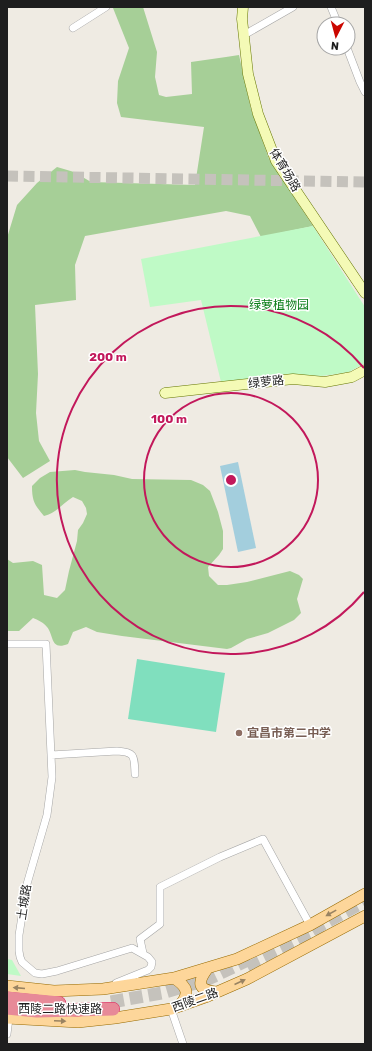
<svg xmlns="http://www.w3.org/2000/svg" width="372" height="1051" viewBox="0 0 372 1051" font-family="Rubik,'Noto Sans SC',sans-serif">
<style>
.forest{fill:#a6cf97}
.park{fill:#bffac6}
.pitch{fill:#80dfbe}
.water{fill:#a3cedd}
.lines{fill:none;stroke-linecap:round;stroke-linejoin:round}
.primary-tunnel{stroke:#c5c2bc;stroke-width:11;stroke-dasharray:11 5.5;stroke-linecap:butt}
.highway-tunnel{stroke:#c5c2bc;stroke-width:13;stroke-dasharray:13 6;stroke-linecap:butt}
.street-casing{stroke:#a5a5a5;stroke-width:8}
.secondary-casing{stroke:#657603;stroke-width:11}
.primary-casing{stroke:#976a00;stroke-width:12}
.highway-casing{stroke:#db225b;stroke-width:14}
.street{stroke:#fff;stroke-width:7}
.secondary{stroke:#f4fab6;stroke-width:10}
.primary{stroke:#fdd69a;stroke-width:11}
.highway{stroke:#e78a98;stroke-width:13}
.oneway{fill:#998362}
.ring{fill:none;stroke:#c2185b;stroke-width:2}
.education-dot{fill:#8d6e63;stroke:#fff;stroke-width:1.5}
.labels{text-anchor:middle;stroke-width:3;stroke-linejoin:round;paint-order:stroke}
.street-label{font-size:12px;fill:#1e1e1e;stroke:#fff}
.park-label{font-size:12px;fill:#0a7d18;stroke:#fff}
.education-label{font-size:12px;font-weight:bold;fill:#785e54;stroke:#fff;text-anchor:start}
.centre{fill:#c2185b;stroke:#fff;stroke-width:2}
.ring-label{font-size:12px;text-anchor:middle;font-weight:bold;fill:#c2185b;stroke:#fff;stroke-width:3;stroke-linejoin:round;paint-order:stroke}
</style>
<rect width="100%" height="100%" fill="#efebe3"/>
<path class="forest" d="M115 7H143L157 52 155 77 159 95 166 97 192 94 191 62 226 57 239 55 251 109 269 159 313 226 261 237 250 216 226 211 85 236 75 265 76 300 35 305 38 374 36 413 39 441 50 461 23 478 7 457V238L17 205 37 183 57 167 74 172 91 182 195 185 204 127 121 117 117 103 118 81 129 48 113 8Z
M75 470 85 472 114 475 132 479 191 480 203 485 210 491 218 512 223 531V549L219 555 208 567 209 576 218 585H227L247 582 290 571 299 575 303 579 297 599 301 613 294 620 268 633 247 639 231 648 227 649 122 636 97 632 86 627 73 632 68 644C50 651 54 635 47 627 43 622 38 620 33 618L19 631H7V559L13 563 33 561 42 565 44 595 57 598 65 590 69 571 77 541 78 530 83 523 87 514 86 508 82 501 73 497C63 503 55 514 44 516 35 505 32 502 32 486L40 478 50 472Z"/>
<path class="park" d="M313 226 365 307V363L349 372 330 375 321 376 289 374 221 382 201 300 150 307 141 259Z
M7 959 12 960 21 976 7 974Z"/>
<path class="pitch" d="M137 659 225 673 216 732 128 719Z"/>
<path class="water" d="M238 462 256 548 238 552 220 466Z"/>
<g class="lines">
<path class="primary-tunnel" d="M7 176 365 182"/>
<path class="highway-tunnel" d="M312 930 365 901
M248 968 324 931
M111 1002 162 993 206 980 254 957"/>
<g class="street-casing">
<path id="street" d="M331 7 338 24
M73 28 106 7
M244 35 293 7
M347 48 360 82 365 92
M7 644H46L52 777 47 815 27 884 19 935V951L20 957 22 962 35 973 42 974 57 971 132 948 148 957 152 962 151 967 148 970 116 983
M51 755 117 751C136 752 134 757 135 774
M143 953 140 939 160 924V887L220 857 263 839 310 925
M171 1009 183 1044
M7 1034 9 1018"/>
</g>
<g class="secondary-casing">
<path id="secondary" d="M243 7 242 19 248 74 258 114 276 161 365 293
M165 393 293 379 325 382 352 377 365 370"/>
</g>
<g class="primary-casing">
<path id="primary" d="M207 969C197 983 198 990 216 992
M174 978C188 987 190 994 179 1006
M7 986 54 991 103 989 174 978 237 959 310 925 365 894
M7 1018 78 1022 115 1018 171 1009 208 996 247 979 365 916"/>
</g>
<g class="highway-casing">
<path id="highway" d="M7 998 59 1003
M7 1008 37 1011 113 1009"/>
</g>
<use href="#street" class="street"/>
<use href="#secondary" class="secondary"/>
<use href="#primary" class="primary"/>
<use href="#highway" class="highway"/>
</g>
<defs><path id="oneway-solid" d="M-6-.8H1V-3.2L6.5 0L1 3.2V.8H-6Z"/></defs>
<g class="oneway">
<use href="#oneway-solid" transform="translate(331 913) rotate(151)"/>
<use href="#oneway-solid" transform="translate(240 982) rotate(-24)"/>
<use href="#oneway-solid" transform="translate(19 988) rotate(-175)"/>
<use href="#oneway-solid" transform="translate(60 1021) rotate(3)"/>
</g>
<g class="ring">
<circle cx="231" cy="480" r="87"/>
<path d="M364 592A174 174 0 1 1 364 368"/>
</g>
<circle class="education-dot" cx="239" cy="733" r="4"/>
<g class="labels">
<g class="street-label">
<text transform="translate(285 170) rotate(59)" y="4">体育场路</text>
<text transform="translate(266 382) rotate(-6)" y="4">绿萝路</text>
<text transform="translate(24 902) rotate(-81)" y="4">土城路</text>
<text transform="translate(195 1000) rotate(-20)" y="4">西陵二路</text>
<text x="60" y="1013">西陵二路快速路</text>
</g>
<g class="park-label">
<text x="279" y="309">绿萝植物园</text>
</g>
<g class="education-label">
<text x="247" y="737">宜昌市第二中学</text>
</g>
</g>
<circle cx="231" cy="480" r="6" class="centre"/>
<g class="ring-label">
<text x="108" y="361">200 m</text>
<text x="169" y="423">100 m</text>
</g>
<rect width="372" height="1051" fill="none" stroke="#1e1e1e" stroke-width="16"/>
<g transform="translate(336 36) rotate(186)"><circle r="19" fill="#ffffff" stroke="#a5a5a5"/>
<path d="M0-3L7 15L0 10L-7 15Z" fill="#cb0700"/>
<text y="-6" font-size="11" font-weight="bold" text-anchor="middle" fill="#1e1e1e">N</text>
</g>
</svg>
